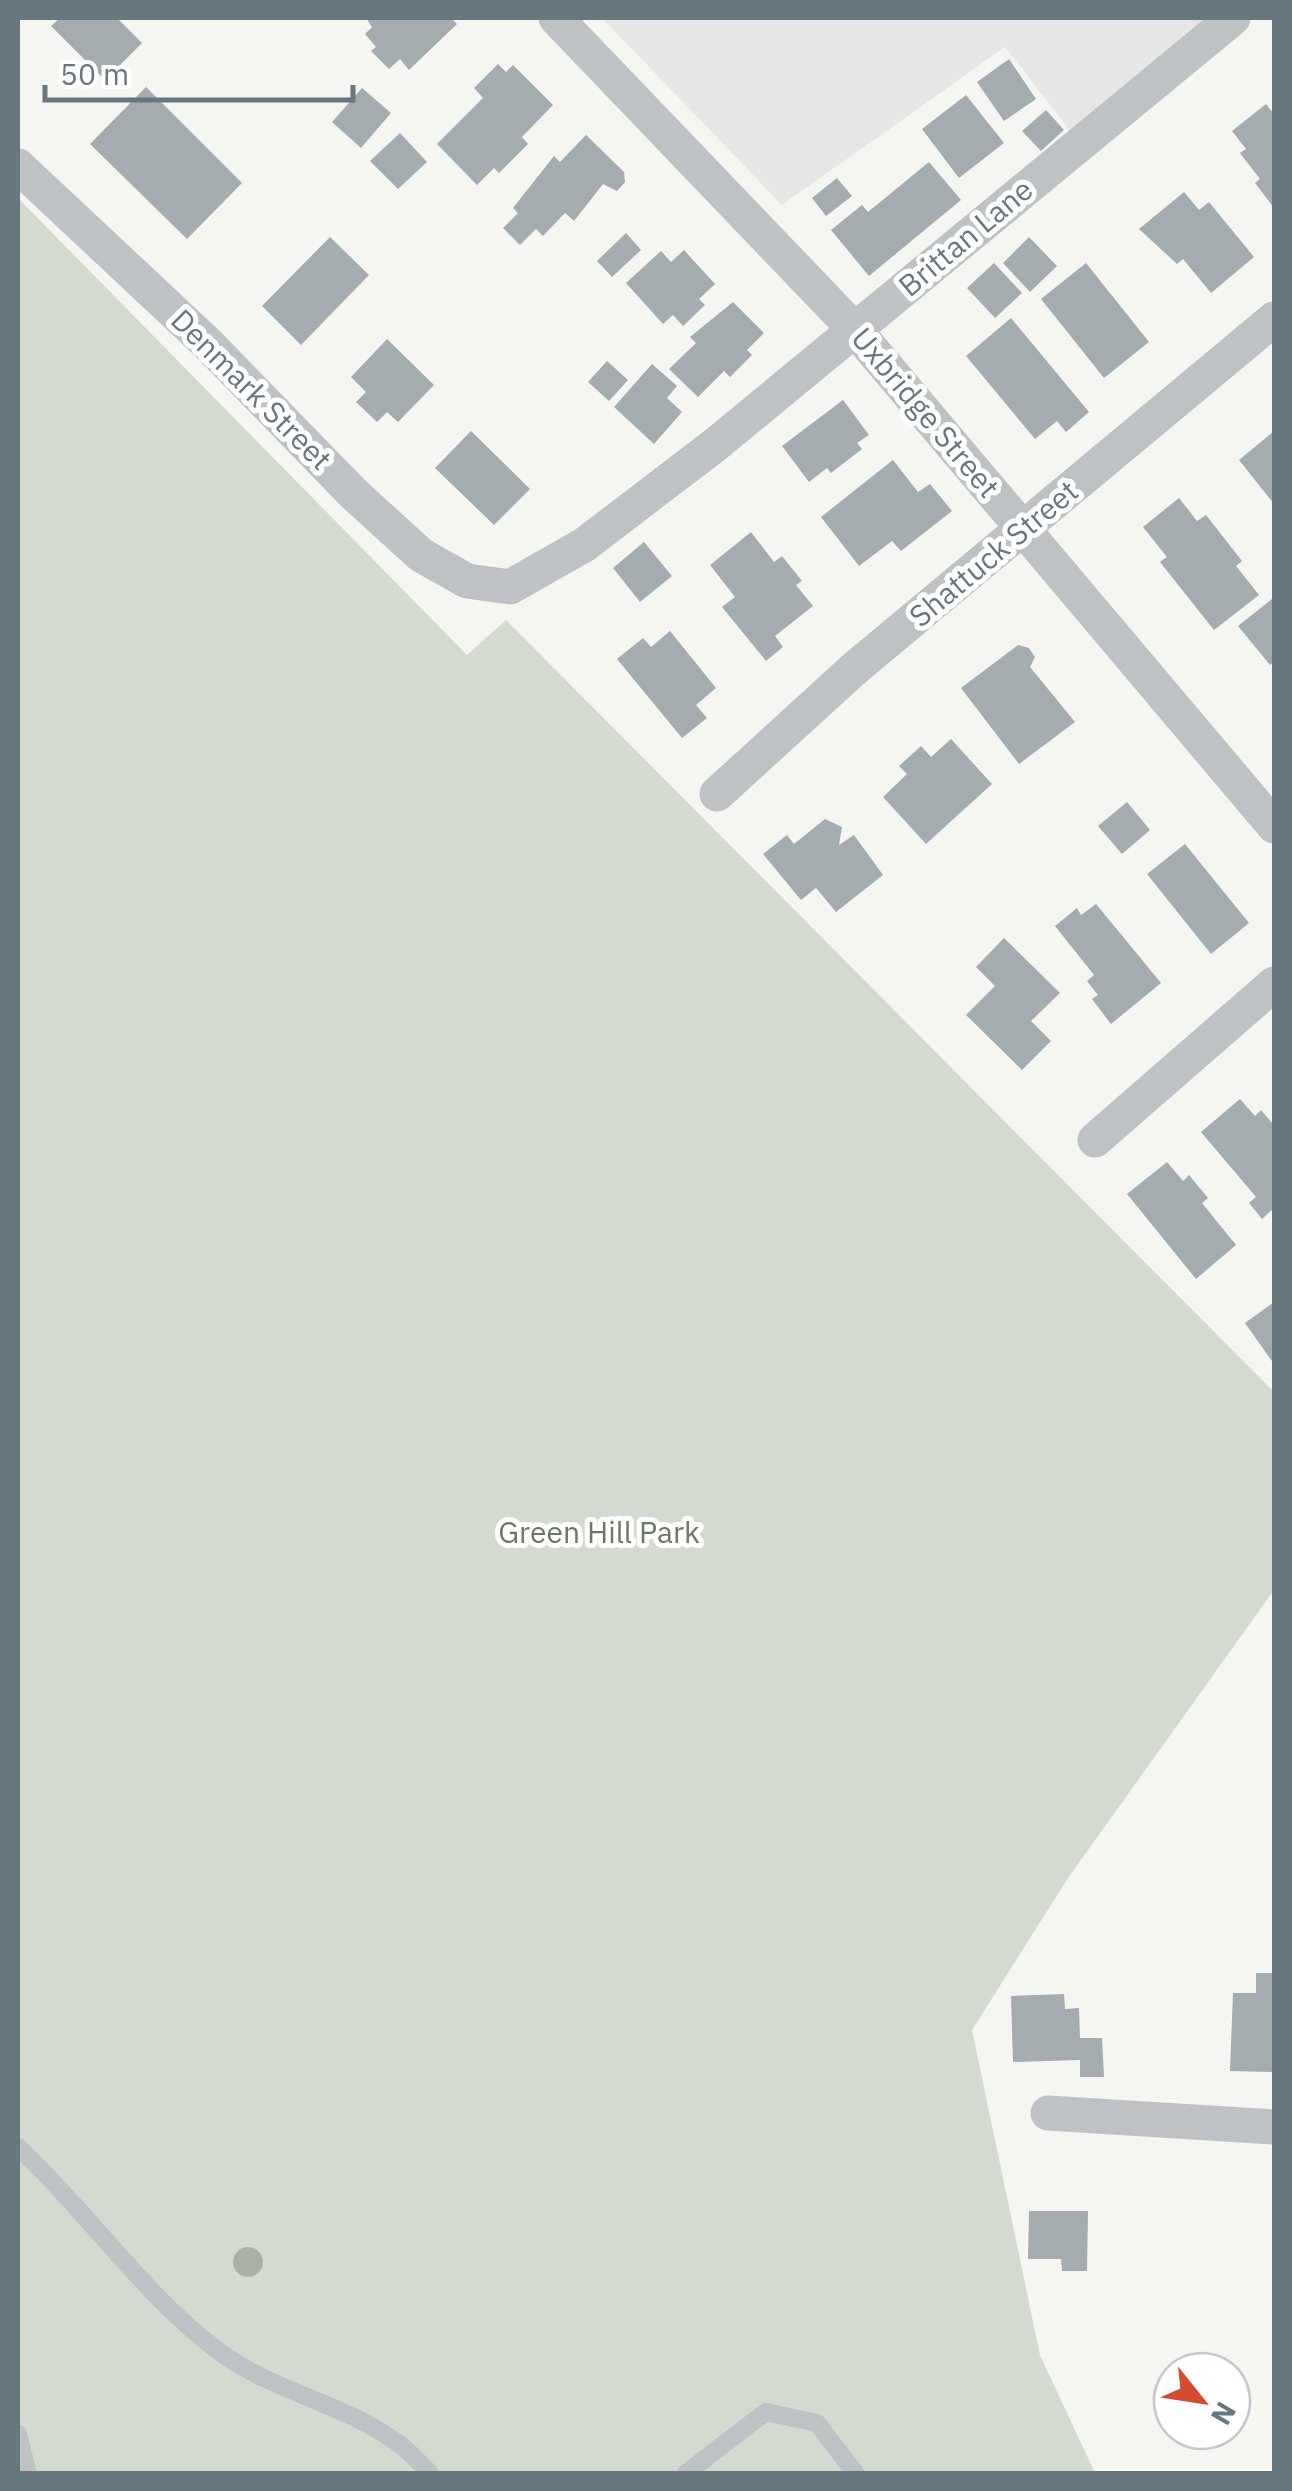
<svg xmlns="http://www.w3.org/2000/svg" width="1292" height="2491" viewBox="0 0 1292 2491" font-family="'IBM Plex Sans',sans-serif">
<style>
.built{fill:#e6e6e5}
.green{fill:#d5dad1}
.building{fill:#a4acb0}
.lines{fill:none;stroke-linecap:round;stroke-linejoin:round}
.service{stroke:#bec2c5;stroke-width:18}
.minor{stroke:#bec2c5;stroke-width:35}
.tree{fill:#a9b0a4}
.labels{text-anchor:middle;stroke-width:10;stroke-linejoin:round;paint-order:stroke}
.street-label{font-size:30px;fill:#667780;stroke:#fff}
.park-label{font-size:30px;fill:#6a7865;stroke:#fff}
</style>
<rect width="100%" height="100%" fill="#f5f5f2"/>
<path class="built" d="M602 18H1233L1079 142 1005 47 782 205Z"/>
<path class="green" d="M18 198 467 655 506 620 1274 1392V1590L1068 1878 972 2030 1040 2355 1095 2473H18Z"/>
<path class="building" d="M60 18H117L142 43 105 80 51 26Z
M366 18H451L457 24 409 70 400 59 389 69 371 51 376 47 365 34 372 27Z
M1009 59 1036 99 1004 121 977 82Z
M498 64 506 72 513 65 553 105 522 137 528 144 499 173 494 168 477 185 437 144 483 98 474 88Z
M146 87 242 183 187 239 90 144Z
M362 88 391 113 361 148 332 122Z
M966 95 1004 143 959 178 922 129Z
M1266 104 1274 114V208L1255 183 1260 179 1240 153 1246 149 1232 131Z
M1046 110 1064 130 1041 151 1022 131Z
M400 133 427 162 398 189 370 161Z
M586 135 624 172 625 182 617 191 603 184 574 221 565 213 543 236 536 229 520 245 503 228 518 213 513 208 554 156 560 162Z
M929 162 961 200 869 276 831 230 862 205 868 212Z
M837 178 852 196 826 216 812 198Z
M1184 192 1199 210 1209 202 1254 257 1211 293 1183 259 1177 264 1139 229Z
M626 233 641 250 612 277 597 261Z
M330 237 369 275 301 345 262 306Z
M1029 237 1057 266 1030 292 1003 263Z
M684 250 715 284 699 299 705 305 683 326 673 315 663 324 626 283 661 251 671 262Z
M994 263 1022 293 995 318 967 288Z
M1086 263 1149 342 1104 378 1041 299Z
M733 302 764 333 747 350 752 355 730 377 724 371 698 397 669 369 696 343 690 337Z
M1011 318 1089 412 1066 432 1057 421 1035 439 966 356Z
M387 339 434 385 398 422 387 412 377 422 356 402 366 392 351 377Z
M607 361 628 380 609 401 588 382Z
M652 364 677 386 667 398 682 412 654 444 614 407Z
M843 400 869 435 857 443 862 449 831 473 827 468 809 482 782 446Z
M471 431 530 489 494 525 435 468Z
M1274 431V504L1239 460Z
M893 460 918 492 930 484 952 511 901 551 892 541 859 566 821 517Z
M1179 498 1197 521 1206 515 1242 561 1236 566 1259 595 1214 630 1160 562 1167 557 1143 527Z
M751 532 774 562 782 556 802 581 796 585 813 606 775 636 783 647 766 661 722 607 735 597 710 565Z
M644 542 672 576 640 602 613 568Z
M1272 599 1274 662 1270 665 1238 626Z
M670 631 716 688 696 705 707 718 682 738 617 659 643 638 651 647Z
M1018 645 1029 648 1035 657 1030 667 1075 722 1019 764 961 688Z
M951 739 992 784 926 844 883 797 907 774 899 766 921 746 931 757Z
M1127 802 1150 830 1122 854 1098 826Z
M825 819 842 827 839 845 854 835 883 875 836 912 816 888 801 900 763 854 787 835 794 844Z
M1185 844 1249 923 1211 954 1147 874Z
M1096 904 1161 983 1111 1024 1092 999 1098 995 1087 981 1094 975 1055 926 1077 908 1081 915Z
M1004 938 1060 993 1031 1021 1051 1041 1022 1070 966 1015 995 986 976 967Z
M1240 1099 1255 1116 1261 1110 1274 1125V1208L1262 1219 1249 1203 1256 1197 1201 1132Z
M1167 1162 1183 1181 1189 1175 1208 1198 1202 1203 1236 1245 1196 1279 1127 1194Z
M1274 1302V1364L1245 1323Z
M1256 1973H1274V2072L1230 2071 1233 1993H1256Z
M1064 1994 1065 2009 1079 2008 1080 2038H1102L1104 2077H1080V2060L1013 2062 1011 1996Z
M1029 2211H1088L1087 2271H1062L1061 2259H1028Z"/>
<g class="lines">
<path class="service" d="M18 2147C87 2211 142 2293 217 2350 271 2391 342 2403 395 2441 408 2449 418 2462 429 2472
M18 2434 28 2474
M685 2474 766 2412 817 2423 856 2474"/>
<path class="minor" d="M556 18 856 331 1274 826
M18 166 208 344 354 494 421 555 467 581 510 587 584 545 715 445 1233 18
M717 794 854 669 1274 319
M1095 1140 1274 984
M1048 2113 1274 2127"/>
</g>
<circle class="tree" cx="248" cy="2262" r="15"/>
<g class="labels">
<g class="street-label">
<text transform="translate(966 238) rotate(-40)" y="10">Brittan Lane</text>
<text transform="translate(251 390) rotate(45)" y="10">Denmark Street</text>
<text transform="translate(925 413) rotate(50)" y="10">Uxbridge Street</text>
<text transform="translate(994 554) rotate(-40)" y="10">Shattuck Street</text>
</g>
<g class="park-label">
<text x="599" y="1543">Green Hill Park</text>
</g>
</g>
<rect width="1292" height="2491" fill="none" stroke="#667780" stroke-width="40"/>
<g transform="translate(1202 2401) rotate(120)"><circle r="48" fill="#ffffff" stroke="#c2c9cc" stroke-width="2.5"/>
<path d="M0-8L18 38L0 25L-18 38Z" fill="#d54b32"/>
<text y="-15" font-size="28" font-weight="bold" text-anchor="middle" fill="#667780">N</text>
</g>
<path d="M45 85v15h308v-15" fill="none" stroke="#667780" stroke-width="5"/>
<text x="60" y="85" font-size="30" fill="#667780" stroke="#ffffff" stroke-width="8" paint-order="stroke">50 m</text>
</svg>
